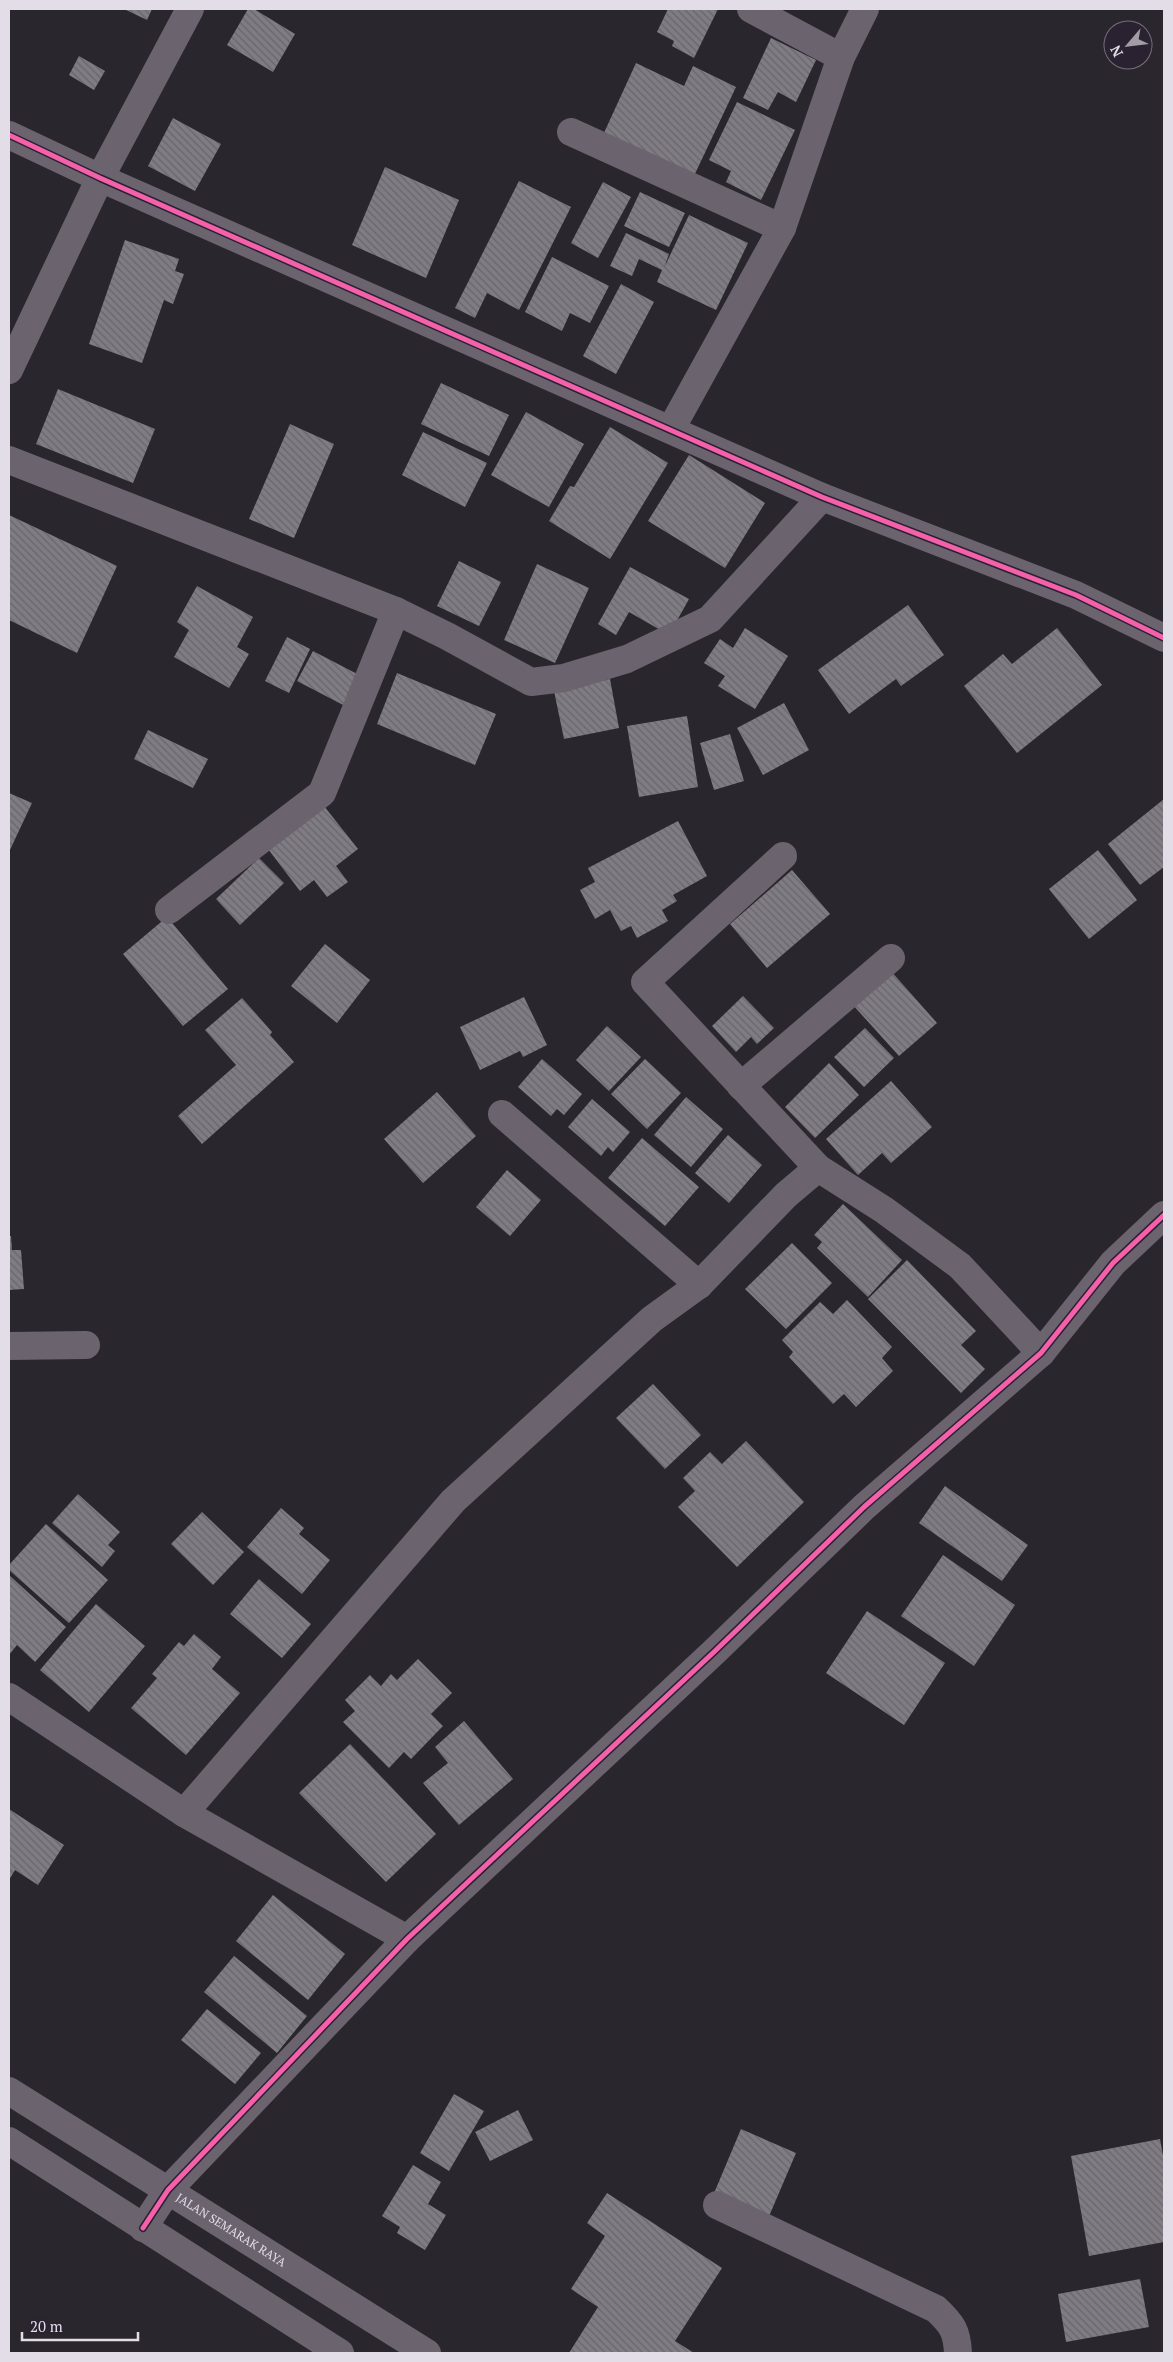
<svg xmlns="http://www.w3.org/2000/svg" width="1173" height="2362" viewBox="0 0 1173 2362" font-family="'PT Serif',serif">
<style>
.building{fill:url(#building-back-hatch)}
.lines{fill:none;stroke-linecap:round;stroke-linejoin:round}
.street{stroke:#6b646f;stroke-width:28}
.cycleway-casing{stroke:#2a2231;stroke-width:8}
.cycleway{stroke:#f560ab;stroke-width:5}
.labels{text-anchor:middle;stroke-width:5;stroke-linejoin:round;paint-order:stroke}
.street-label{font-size:12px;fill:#e3dde8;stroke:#2a2231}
</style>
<defs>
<pattern id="building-back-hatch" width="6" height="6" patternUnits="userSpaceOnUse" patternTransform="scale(1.25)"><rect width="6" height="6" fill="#807c84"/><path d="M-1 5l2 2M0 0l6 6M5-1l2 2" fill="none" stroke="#68656b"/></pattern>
</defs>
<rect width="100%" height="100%" fill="#2a262e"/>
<path class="building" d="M124 9H152L147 20Z
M248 9H254L295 34 273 72 227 45Z
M668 9H718L694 58 672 46 674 41 657 32Z
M771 38 816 60 796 102 778 92 768 110 743 98Z
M79 56 105 71 94 90 69 75Z
M636 63 684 86 693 66 736 87 693 178 603 135Z
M737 102 795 130 761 200 726 182 731 171 709 160Z
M173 118 221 144 195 191 148 166Z
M385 167 459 200 426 278 352 245Z
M519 181 571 207 519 310 487 293 475 318 455 308Z
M603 182 631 197 598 258 571 243Z
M640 192 685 213 669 247 624 226Z
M689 215 748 243 716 310 657 282 662 270 639 259 632 276 610 266 626 233 669 254 664 268Z
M125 240 179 259 175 271 184 274 173 304 164 300 142 363 89 344Z
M552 257 609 286 590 323 570 313 562 331 525 312Z
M621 284 654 302 616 374 583 356Z
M441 383 509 415 489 456 421 424Z
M58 389 155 429 133 483 36 444Z
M526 412 584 444 549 507 491 475Z
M290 424 334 444 294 538 249 519Z
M610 427 668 463 610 559 549 521 570 486 574 487Z
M423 432 487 463 465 507 402 475Z
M689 455 765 503 725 568 648 521Z
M9 515 117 566 77 653 9 620Z
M459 561 501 582 479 626 437 606Z
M537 564 589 588 555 663 504 640Z
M630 567 689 599 669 635 629 612 616 635 598 624Z
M197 586 253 617 237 647 249 654 229 688 174 657 189 630 177 622Z
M908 605 944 655 901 686 896 679 849 714 818 670Z
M745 628 788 656 755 709 718 686 725 676 704 663 720 639 733 648Z
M1057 628 1102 685 1017 753 964 686 1003 654 1012 664Z
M287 637 310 649 289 693 265 681Z
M313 651 363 677 347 707 297 681Z
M397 673 496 714 475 765 377 724Z
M610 679 619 728 564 739 554 691Z
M784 703 809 750 763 775 737 728Z
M687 716 698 787 639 797 627 726Z
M148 730 208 759 193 788 134 759Z
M730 734 744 781 714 790 700 743Z
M9 793 32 803 9 852Z
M1164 799V867L1140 885 1108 844Z
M324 806 358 849 336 866 348 882 327 897 314 880 300 891 268 849Z
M678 821 707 876 673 895 677 901 662 910 668 921 637 938 631 926 621 931 610 910 595 919 580 890 595 882 588 868Z
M1098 850 1137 900 1089 939 1049 889Z
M259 858 284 883 240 925 216 899Z
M792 870 830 914 767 968 730 924Z
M167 917 228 989 183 1026 123 954Z
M325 944 370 980 337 1023 291 986Z
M890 970 937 1023 899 1056 852 1004Z
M743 996 774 1028 757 1044 751 1037 736 1052 712 1026Z
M524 997 547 1045 523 1057 520 1051 480 1070 460 1027Z
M242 998 272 1032 270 1035 294 1062 202 1144 178 1116 236 1065 205 1030Z
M607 1026 641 1057 609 1091 576 1060Z
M865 1028 894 1058 864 1087 834 1057Z
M542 1059 582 1094 564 1115 557 1109 551 1116 518 1087Z
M645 1059 681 1093 647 1129 611 1094Z
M829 1063 859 1095 815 1138 785 1107Z
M891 1081 932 1127 891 1163 882 1153 858 1175 826 1139Z
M437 1092 476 1136 423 1183 384 1139Z
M686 1097 723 1129 691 1167 654 1135Z
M592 1099 630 1132 613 1152 608 1147 601 1156 568 1127Z
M728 1135 762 1165 729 1203 695 1173Z
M642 1138 699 1187 665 1226 608 1178Z
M507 1170 541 1200 510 1236 476 1207Z
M843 1204 902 1260 868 1297 817 1248 822 1242 814 1235Z
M9 1236H11L12 1250H21L24 1289 9 1290Z
M792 1243 832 1283 786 1329 745 1289Z
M907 1260 976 1331 961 1345 985 1369 961 1393 868 1299Z
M847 1300 892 1347 882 1358 893 1371 856 1407 844 1394 833 1404 789 1357 793 1352 782 1340 820 1302 833 1314Z
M653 1384 701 1435 665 1469 616 1418Z
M746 1441 804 1502 737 1567 678 1507 695 1491 683 1478 710 1452 722 1464Z
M945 1486 1028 1545 1002 1581 919 1523Z
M78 1494 120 1532 108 1545 115 1551 102 1567 52 1523Z
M281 1508 304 1528 299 1534 330 1560 302 1594 247 1547Z
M202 1512 244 1552 213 1585 171 1544Z
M46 1524 108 1580 69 1623 9 1570V1565Z
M943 1555 1015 1605 974 1666 901 1616Z
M9 1575 66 1627 35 1662 17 1645 9 1655Z
M259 1579 311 1624 282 1658 230 1614Z
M96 1604 145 1646 89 1712 40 1670Z
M867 1611 945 1663 904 1725 826 1673Z
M194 1634 221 1657 212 1669 240 1693 186 1755 131 1708 157 1678 152 1674 179 1642 184 1646Z
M418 1659 452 1693 431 1714 443 1726 411 1759 404 1752 389 1768 343 1722 355 1711 345 1700 370 1675 381 1686 391 1674 397 1680Z
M464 1721 513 1779 459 1825 423 1783 448 1763 435 1747Z
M350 1744 436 1834 386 1882 299 1793Z
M9 1809 64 1845 38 1885 15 1870 9 1880Z
M273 1895 345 1954 308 2000 236 1941Z
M234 1956 307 2016 277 2053 204 1992Z
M207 2009 261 2053 235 2084 181 2040Z
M454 2094 484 2111 449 2171 420 2153Z
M518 2110 533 2140 490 2161 475 2132Z
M741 2129 796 2153 767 2221 712 2198Z
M1160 2139 1164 2161V2242L1089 2256 1071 2156Z
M413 2165 441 2182 428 2204 446 2215 425 2250 397 2233 400 2227 382 2216Z
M607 2193 722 2268 675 2341 694 2353H569L598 2307 571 2289 605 2236 587 2223Z
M1140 2279 1149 2327 1066 2342 1058 2294Z"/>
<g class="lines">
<g class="street">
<path d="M751 9 841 57"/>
<path d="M571 132 782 228"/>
<path d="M9 135 100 178 822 497 1076 595 1164 638"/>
<path d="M9 370 100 178 190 9"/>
<path d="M671 429 782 228 841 57 865 9"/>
<path d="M9 460 396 611 447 636 531 682 564 678 627 659 710 619 822 497"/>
<path d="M783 856 645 982 818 1168 884 1210 960 1266 1041 1353"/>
<path d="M169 910 322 793 396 611"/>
<path d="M741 1086 891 958"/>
<path d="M502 1114 699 1285"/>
<path d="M9 1346 86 1345"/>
<path d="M9 1697 184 1813 407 1939"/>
<path d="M184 1813 453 1501 652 1319 699 1285 786 1195 818 1168"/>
<path id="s1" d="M9 2091 427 2353"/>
<path d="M9 2141 340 2353"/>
<path d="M717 2205 936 2309C952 2324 957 2331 958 2353"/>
<path d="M143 2228 168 2190 407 1939 715 1651 864 1507 1041 1353 1113 1263 1164 1215"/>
</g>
<g class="cycleway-casing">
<path id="cycleway" d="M9 135 100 178 822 497 1076 595 1164 638
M143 2228 168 2190 407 1939 715 1651 864 1507 1041 1353 1113 1263 1164 1215"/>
</g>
<use href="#cycleway" class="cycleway"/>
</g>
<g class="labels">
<g class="street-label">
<text dy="4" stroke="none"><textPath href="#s1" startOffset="262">JALAN SEMARAK RAYA</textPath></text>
</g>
</g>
<rect width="1173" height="2362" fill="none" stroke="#e3dde8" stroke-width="20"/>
<g transform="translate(1128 45) rotate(242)"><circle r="24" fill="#2a2231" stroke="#746d7a"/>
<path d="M0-4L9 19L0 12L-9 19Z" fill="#a29da7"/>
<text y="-8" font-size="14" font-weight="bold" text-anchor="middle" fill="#e3dde8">N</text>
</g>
<path d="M22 2332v8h116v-8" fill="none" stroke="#e3dde8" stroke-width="2.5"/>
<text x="30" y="2332" font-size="15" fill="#e3dde8" stroke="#2a2231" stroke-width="4" paint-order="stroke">20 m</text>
</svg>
